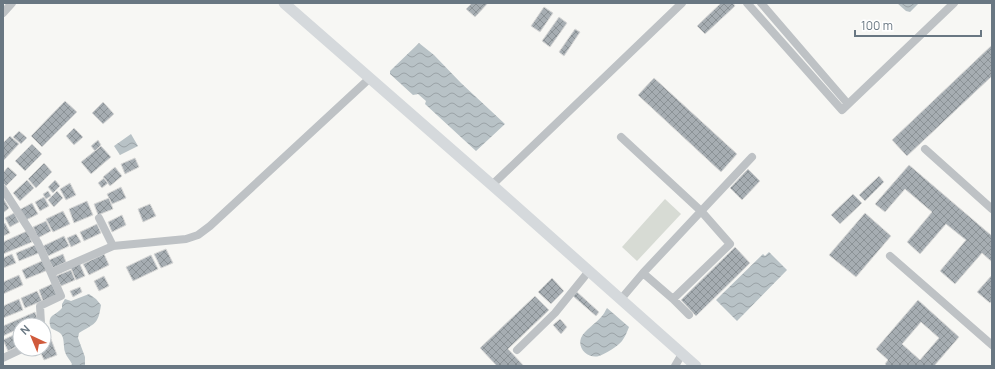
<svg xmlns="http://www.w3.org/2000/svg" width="995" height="369" viewBox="0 0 995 369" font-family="Manrope,sans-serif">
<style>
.grass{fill:#d7dbd4}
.water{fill:url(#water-waves)}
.building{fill:url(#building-cross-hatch);stroke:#d8d8d7;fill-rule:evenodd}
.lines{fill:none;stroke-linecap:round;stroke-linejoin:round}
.minor{stroke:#bec2c5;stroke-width:8}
.major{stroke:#d5d9dc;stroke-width:11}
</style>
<defs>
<pattern id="water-waves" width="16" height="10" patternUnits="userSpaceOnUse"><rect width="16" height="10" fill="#b8c2c6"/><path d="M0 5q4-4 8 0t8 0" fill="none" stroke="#9aa2a6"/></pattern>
<pattern id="building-cross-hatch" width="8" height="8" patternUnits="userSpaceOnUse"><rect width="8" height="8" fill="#a6adb2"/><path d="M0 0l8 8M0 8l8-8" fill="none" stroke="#8b9296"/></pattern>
</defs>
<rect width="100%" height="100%" fill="#f7f7f4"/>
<path class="grass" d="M665 199 681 214 637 261 622 247Z"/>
<path class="water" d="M897 3H919L910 12 906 11Z
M419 43 434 55 461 83 505 124 476 151 425 104 426 101 418 94 413 95 390 74V71Z
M131 134 138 146 120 155 114 146Z
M769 252 787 270 737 321 716 300 763 254 765 256Z
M89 294 96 299 101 305C98 325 95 323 79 333L78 338 85 357V366H71L72 364C70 360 66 356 65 352 63 346 65 337 60 333 58 331 53 330 51 328 46 315 55 316 62 308V304L65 299 71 301Z
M607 308 629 327C627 332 625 337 622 341 618 346 605 354 599 356 589 359 577 349 581 338 585 329 596 324 602 316 604 314 605 311 607 308Z"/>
<path class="building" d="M472 3H488L475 17 466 9Z
M721 3H733L735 6 705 34 697 26Z
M544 7 553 13 540 32 531 26Z
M559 17 567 23 550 47 542 41Z
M575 29 580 32 564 56 559 52Z
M992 45V76L907 156 892 140Z
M654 78 737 154 721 172 638 95Z
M65 101 77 112 42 147 31 136Z
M103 102 114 114 103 124 92 113Z
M74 128 83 137 74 145 66 136Z
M19 131 27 138 21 144 13 137Z
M10 136 19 144 3 161V143Z
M98 140 101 145 95 151 91 146Z
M32 144 42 154 25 171 15 161Z
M101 146 111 157 91 174 81 162Z
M135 158 139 167 125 174 121 164Z
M44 163 52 172 36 188 28 179Z
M909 165 992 236V262L982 253 955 284 940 271 966 240 946 224 920 254 907 242 932 212 905 189 885 212 875 204Z
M8 167 17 175 6 186 3 183V173Z
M115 167 122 176 110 186 103 177Z
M748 169 760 181 742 200 730 188Z
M879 176 884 182 865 201 859 195Z
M104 178 108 183 102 188 98 183Z
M27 180 34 188 20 201 13 193Z
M55 180 60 186 53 193 48 187Z
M70 183 76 195 66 200 60 189Z
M121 187 126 198 112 204 107 194Z
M48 191 51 196 46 199 43 194Z
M57 191 63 198 54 207 48 200Z
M853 194 862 203 840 224 831 215Z
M44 197 49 206 40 211 35 202Z
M3 198 9 208 3 213Z
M109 198 113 209 98 215 94 204Z
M87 201 93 215 74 223 69 209Z
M32 203 38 214 24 221 19 210Z
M150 204 156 216 143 222 138 209Z
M63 211 70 224 53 232 46 219Z
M14 213 19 222 10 227 5 218Z
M865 213 891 236 856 277 829 255Z
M122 215 126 225 112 232 108 222Z
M46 221 51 231 38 238 33 227Z
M5 223 10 233 3 236V224Z
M97 224 101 233 84 241 80 232Z
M27 231 32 242 3 254V242Z
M76 234 81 242 71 247 67 238Z
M64 236 69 246 48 256 43 246Z
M35 245 39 253 19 261 16 253Z
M735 247 750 263 696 316 681 300Z
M166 249 173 263 161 268 154 254Z
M12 254 16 263 3 268V258Z
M63 254 66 262 53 268 49 260Z
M104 254 109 265 89 275 83 264Z
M151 255 158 269 133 281 126 267Z
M44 260 48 270 26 279 22 270Z
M79 262 85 276 76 280 70 266Z
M71 270 75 280 61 286 56 276Z
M19 275 23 285 3 294V282Z
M992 275V301L990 303 977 292Z
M104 276 109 286 99 291 94 281Z
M552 278 564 291 551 304 538 292Z
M52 284 57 295 43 301 39 290Z
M80 287 82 292 73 297 70 291Z
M37 291 42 301 25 308 21 298Z
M577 292 599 312 596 316 573 296Z
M535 296 549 310 508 349 524 366H497L480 348Z
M19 299 23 310 3 318V306Z
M918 300 959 337 934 366H887L885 364 888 360 876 349ZM921 322 939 338 920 360 902 344Z
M35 312 38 320 28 325H20V328L3 336V326Z
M560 319 567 327 561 334 553 325Z
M20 332V345L8 351 3 340Z
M51 339 57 355 44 360 39 349H44V342Z"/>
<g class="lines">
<path class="minor" d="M747 3 842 110 954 3
M761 3 848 104
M3 13 12 3
M621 137 701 211 730 244 673 299
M925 149 992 209
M492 185 682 3
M3 189 38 243 51 273
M99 218 113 246
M890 256 992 345
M643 273 673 299 689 315
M621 299 643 273 752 157
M40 325 41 323 40 306 61 296 51 273 113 246 186 239 198 235 210 226 370 78
M517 350 555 313 589 271
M3 358 22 349
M675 366 682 354"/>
<path class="major" d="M284 3 492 185 696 366"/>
</g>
<rect width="995" height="369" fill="none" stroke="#697782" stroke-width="8"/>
<g transform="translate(32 337) rotate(316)"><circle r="19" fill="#ffffff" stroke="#c3c9cd"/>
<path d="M0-3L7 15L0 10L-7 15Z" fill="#d05a3b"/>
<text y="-6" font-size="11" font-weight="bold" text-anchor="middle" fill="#697782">N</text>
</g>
<path d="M855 30v6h126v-6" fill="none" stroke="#697782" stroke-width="2"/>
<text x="861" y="30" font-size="12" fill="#697782" stroke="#ffffff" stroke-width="3" paint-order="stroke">100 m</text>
</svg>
